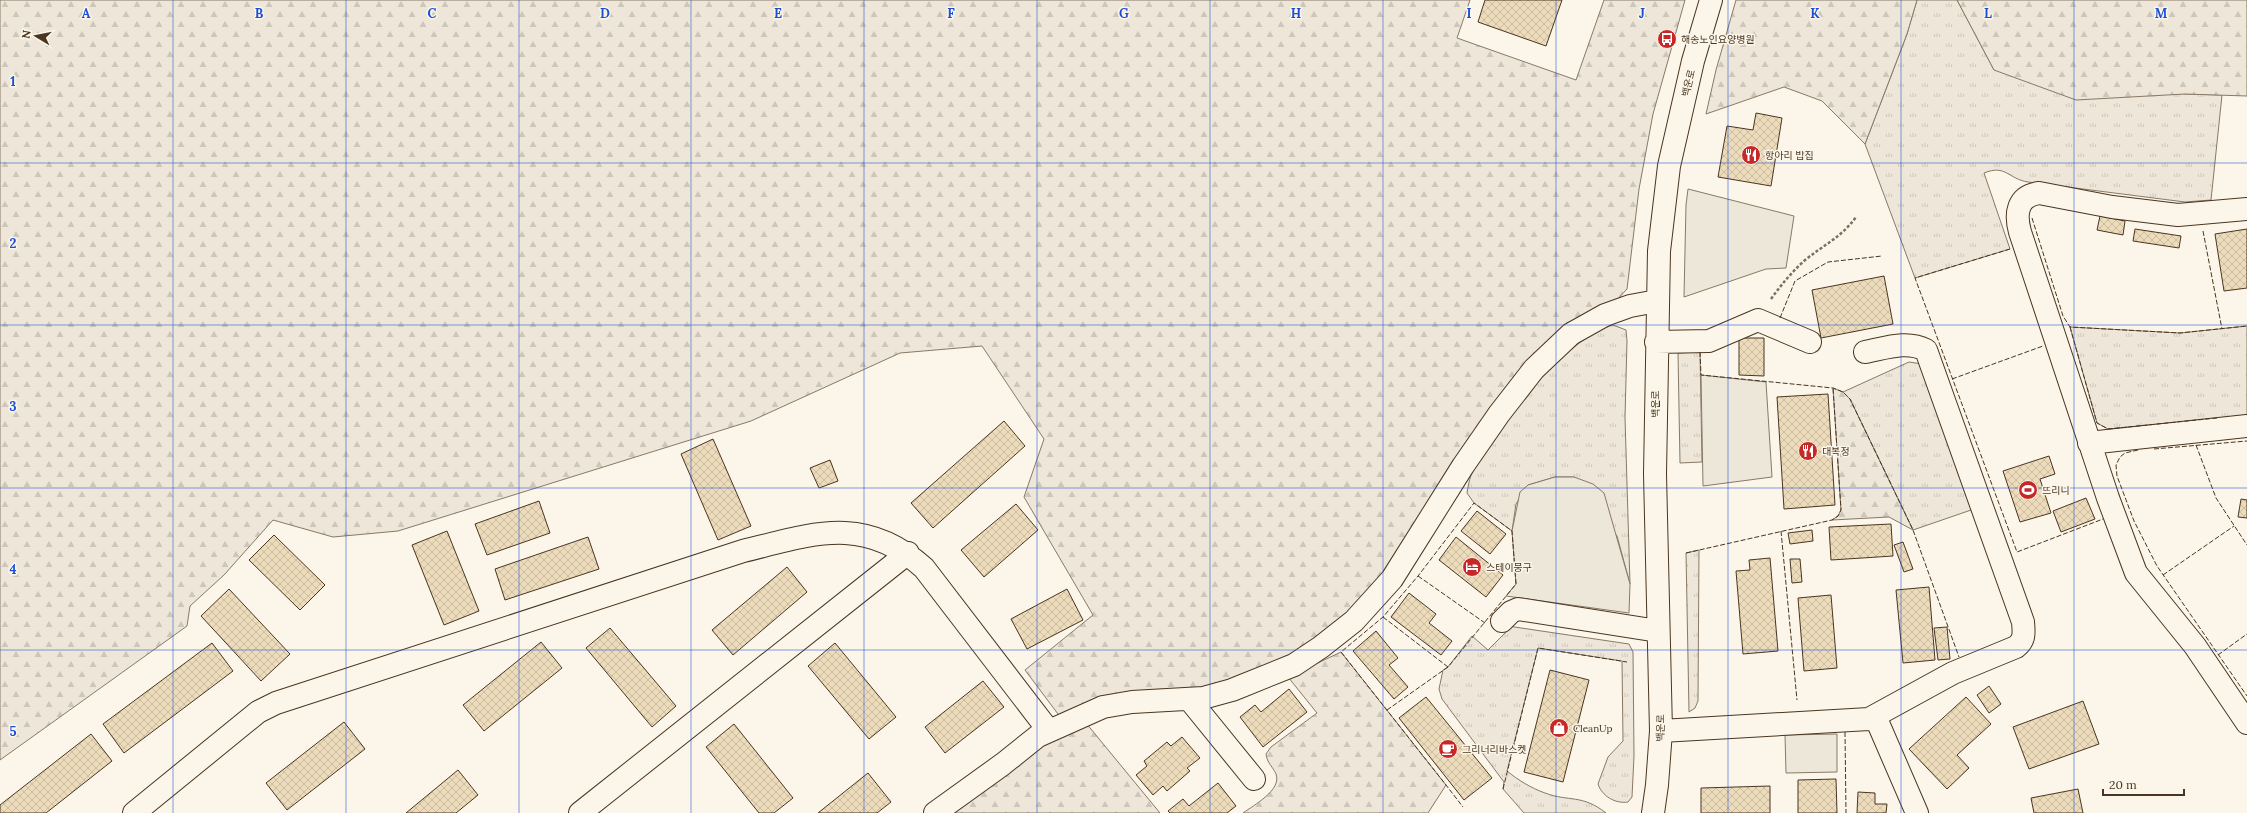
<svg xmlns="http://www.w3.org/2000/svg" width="2247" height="813" viewBox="0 0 2247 813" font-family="Lora,'Noto Sans KR',serif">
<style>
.grass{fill:url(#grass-tufts);stroke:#887966}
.forest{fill:url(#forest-firs);stroke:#887966}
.parking{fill:#ede7d9;stroke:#887966}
.building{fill:url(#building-cross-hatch);stroke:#4a3520}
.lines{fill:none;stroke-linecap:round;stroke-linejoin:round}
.minor-casing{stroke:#4a3520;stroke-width:24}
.path{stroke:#7f6f5c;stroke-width:2.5;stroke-dasharray:3 2;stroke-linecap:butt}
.minor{stroke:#fbf6e9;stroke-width:22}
.fence{stroke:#4a3520;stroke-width:1;stroke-dasharray:5 2;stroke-linecap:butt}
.grid{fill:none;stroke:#1d4ed8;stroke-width:1;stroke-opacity:0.55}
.labels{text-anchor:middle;stroke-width:3;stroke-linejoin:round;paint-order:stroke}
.poi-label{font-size:10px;fill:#4a3520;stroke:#fbf6e9;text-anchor:start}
.street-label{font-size:10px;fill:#4a3520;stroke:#fbf6e9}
.grid-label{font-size:13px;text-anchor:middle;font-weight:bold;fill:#1d4ed8;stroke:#fbf6e9;stroke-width:3;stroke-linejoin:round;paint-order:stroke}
</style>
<defs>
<pattern id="grass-tufts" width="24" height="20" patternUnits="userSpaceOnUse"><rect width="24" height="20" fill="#ede6d9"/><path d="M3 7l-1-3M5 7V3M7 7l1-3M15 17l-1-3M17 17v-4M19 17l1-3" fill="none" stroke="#cdc6ba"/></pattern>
<pattern id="forest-firs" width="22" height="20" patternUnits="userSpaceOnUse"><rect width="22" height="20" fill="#ede6d9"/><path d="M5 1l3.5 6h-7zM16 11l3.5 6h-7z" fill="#cdc6ba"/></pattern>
<pattern id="building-cross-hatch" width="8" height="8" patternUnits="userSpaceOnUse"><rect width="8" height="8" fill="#ecdcbc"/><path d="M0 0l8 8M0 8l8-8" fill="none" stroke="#ccbda1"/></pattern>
</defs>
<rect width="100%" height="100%" fill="#fbf6e9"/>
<path class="grass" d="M1917 0H1957L1994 70 2185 94 2222 95 2211 200 2185 202 2028 182C2008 179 2006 164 1984 173L2010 249 1915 278 1865 144 1907 34Z
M1613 325 1626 330 1627 341 1625 417 1630 584 1617 536 1574 477H1555L1528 485 1516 504 1512 531 1474 503 1467 493C1468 487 1469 481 1471 475 1490 433 1567 336 1613 325Z
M2247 326V416L2108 429 2097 423 2070 327 2180 333Z
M1700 352 1702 462 1680 463 1678 353Z
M1909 362 1922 364 1974 509 1913 530 1850 399 1843 392Z
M1699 550 1698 701 1695 708 1689 712 1686 553Z
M1501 625 1629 644 1633 652 1634 756 1632 797 1628 802C1615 804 1602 796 1598 784L1608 757 1623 741 1622 661 1538 648 1507 771C1518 780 1531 788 1545 793 1569 802 1582 794 1606 813H1524L1503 789 1504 782 1442 699 1439 689 1443 670 1448 667 1472 636 1488 650 1507 631Z"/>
<path class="forest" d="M0 0H1470L1457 38 1576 80 1604 0H1685L1653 114 1639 189 1627 289 1617 300 1585 314 1560 330 1383 575 1355 608 1289 659 1217 687 1061 718 1025 670 1093 615 1024 497 1044 439 982 346 900 353 751 421 398 531 333 537 273 520 224 575 190 606 187 626 0 760Z
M1736 0H1917L1907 34 1865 144 1822 101 1784 87 1706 114 1716 70Z
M1957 0H2247V96L2185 94 2076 100 1994 70Z
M1833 388 1843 392 1850 399 1913 530 1889 517 1832 520 1838 516 1841 510Z
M1341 652 1446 785 1428 813H1243C1254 805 1282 790 1276 774 1273 767 1267 763 1266 754L1271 747 1317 713 1288 677Z
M1086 723 1160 813H946L1043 741Z"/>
<path class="parking" d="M1688 189 1794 216 1786 268 1766 269 1684 297 1686 205Z
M1701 375 1766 382 1772 477 1703 486Z
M1555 477H1574L1593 484 1604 493 1630 584 1629 613 1506 596 1516 584 1512 531 1520 492 1528 485Z
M1837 734V772L1786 773 1785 735Z"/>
<path class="building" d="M1485 0H1562L1546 46 1478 22Z
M1756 113 1782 118 1771 186 1718 177 1727 126 1753 130Z
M2100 216 2125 221 2123 235 2097 230Z
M2135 229 2181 236 2179 248 2133 241Z
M2247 229V288L2224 291 2215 234Z
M1884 276 1893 324 1821 338 1812 290Z
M1739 338H1764V376L1739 375Z
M1828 394 1835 505 1784 509 1777 397Z
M1004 421 1025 446 933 528 911 503Z
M713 439 751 526 718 540 681 454Z
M2049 456 2055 474 2040 479 2051 513 2020 522 2003 471Z
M830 460 838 481 819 488 810 468Z
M2086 498 2095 519 2061 532 2053 511Z
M2241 499 2247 500V518L2238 517Z
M539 501 550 533 487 555 475 524Z
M1016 504 1038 530 984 577 961 550Z
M1477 511 1506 534 1490 554 1461 531Z
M1891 524 1893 556 1831 560 1829 527Z
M1812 530 1813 541 1790 544 1788 533Z
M447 531 479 611 444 625 412 545Z
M274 535 325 585 300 610 249 560Z
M588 537 599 569 505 600 495 569Z
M1456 537 1503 575 1486 597 1439 560Z
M1903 542 1913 569 1904 572 1894 545Z
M1770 558 1778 651 1743 654 1736 571 1750 570 1749 560Z
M1790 559H1800L1802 582 1792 583Z
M787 567 807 592 733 655 712 630Z
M1929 587 1935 660 1903 663 1896 590Z
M229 589 290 654 261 681 201 616Z
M1067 589 1083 620 1027 649 1011 619Z
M1409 593 1436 614 1429 623 1452 641 1441 655 1391 617Z
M1831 595 1837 668 1804 671 1798 598Z
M1947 627 1950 659 1938 660 1934 628Z
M610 628 676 706 652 727 586 648Z
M1376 631 1398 658 1389 665 1408 687 1394 699 1353 651Z
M541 642 562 668 484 731 463 705Z
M212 643 233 671 124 753 103 724Z
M835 643 896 717 869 739 808 666Z
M1550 670 1589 680 1563 782 1524 772Z
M983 681 1004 707 945 753 925 727Z
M1989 686 2001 704 1989 713 1977 695Z
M1289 689 1307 712 1263 747 1240 717 1255 705 1261 712Z
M1426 697 1492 778 1464 800 1399 718Z
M1966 697 1991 724 1957 755 1969 768 1947 789 1909 749Z
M2083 701 2099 744 2029 769 2013 727Z
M344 722 365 749 287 810 266 783Z
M734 724 793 798 774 813H759L706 747Z
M91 734 112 761 46 813H0V805Z
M1182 737 1200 758 1187 768 1190 771 1167 791 1163 786 1153 795 1136 775 1147 766 1144 761 1167 742 1171 746Z
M458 770 478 795 456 813H406Z
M868 773 891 802 877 813H818Z
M1836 779 1837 813H1798V780Z
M1218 783 1236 806 1227 813H1170L1168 811 1183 799 1189 806Z
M1770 786V813H1701V788Z
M2078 789 2083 813H2034L2031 798Z
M1858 792 1875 793V804H1887L1886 813H1857Z"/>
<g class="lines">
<g class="minor-casing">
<path id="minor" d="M2247 209 2178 215 2112 207 2039 193C2017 196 2015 214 2020 232L2108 498 2136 573 2195 646 2247 723
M1656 342 1709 341 1758 320 1810 342
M2089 443 2247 426
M1502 621 1511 612 1518 609 1658 631
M1189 699 1254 779
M1875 716 1917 813
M1661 731 1869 719 1953 673 2016 647C2025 640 2024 633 2023 622L1926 350C1907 340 1886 348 1865 352
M134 813 258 712 276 703 743 551C813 534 864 514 924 568L1049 731
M580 813 908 553
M935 813 1003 764 1038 736 1103 707 1132 702 1203 698 1232 690 1294 665 1321 647 1354 621 1392 579 1463 466 1499 414 1534 369 1571 334 1605 315 1630 306 1657 301
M1653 813 1657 785 1661 731 1655 474 1659 251 1669 166 1693 61 1711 0"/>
</g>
<path class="path" d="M1771 299C1781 285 1791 273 1804 261 1823 245 1841 238 1856 217"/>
<use href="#minor" class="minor"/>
<path class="fence" d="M2032 218 2063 316 2070 327 2180 333 2247 326
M2203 231 2222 329
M2010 249 1915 278 2017 552 2103 519
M1780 318 1795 281 1828 262 1882 256
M2070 327 2097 423 2108 429 2217 418
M1700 352 1701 375 1833 388 1843 392 1850 399 1913 530 1959 657
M1952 379 2043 346
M2196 445 2216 498 2247 545
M2154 449 2247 441
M2138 450 2125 453 2120 457 2116 465 2117 476 2134 521 2157 566 2247 696
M1781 531 1797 700
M1686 553 1832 520 1838 516 1841 510 1833 388
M2163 575 2234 526
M1418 576 1485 623
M1383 617 1448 667
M2218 655 2247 634
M1387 710 1448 667 1516 584 1512 531 1474 503 1418 576 1383 617 1341 652 1446 785 1463 807
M1845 732 1846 813
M1503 789 1538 648 1627 662"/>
</g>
<path class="grid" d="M173 0V813M346 0V813M519 0V813M691 0V813M864 0V813M1037 0V813M1210 0V813M1383 0V813M1556 0V813M1728 0V813M1901 0V813M2074 0V813M0 163H2247M0 325H2247M0 488H2247M0 650H2247"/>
<defs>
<g id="bus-disc" transform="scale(1)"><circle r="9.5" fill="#c62828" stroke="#fbf6e9"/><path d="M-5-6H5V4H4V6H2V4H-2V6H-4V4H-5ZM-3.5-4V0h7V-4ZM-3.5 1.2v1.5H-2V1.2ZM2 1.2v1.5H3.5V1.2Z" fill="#fff"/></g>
<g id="restaurant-disc" transform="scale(1)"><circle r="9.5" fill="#c62828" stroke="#fbf6e9"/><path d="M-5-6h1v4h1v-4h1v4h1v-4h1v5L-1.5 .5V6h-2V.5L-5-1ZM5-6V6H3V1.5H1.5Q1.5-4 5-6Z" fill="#fff"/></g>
<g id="stadium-disc" transform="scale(1)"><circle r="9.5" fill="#c62828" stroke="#fbf6e9"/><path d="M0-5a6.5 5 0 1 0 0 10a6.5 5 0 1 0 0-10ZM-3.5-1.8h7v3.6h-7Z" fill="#fff"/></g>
<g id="hotel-disc" transform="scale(1)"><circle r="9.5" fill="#c62828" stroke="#fbf6e9"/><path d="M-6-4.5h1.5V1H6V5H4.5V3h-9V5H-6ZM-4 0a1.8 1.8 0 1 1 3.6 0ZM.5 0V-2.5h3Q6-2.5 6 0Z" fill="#fff"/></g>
<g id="shop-disc" transform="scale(1)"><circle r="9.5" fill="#c62828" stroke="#fbf6e9"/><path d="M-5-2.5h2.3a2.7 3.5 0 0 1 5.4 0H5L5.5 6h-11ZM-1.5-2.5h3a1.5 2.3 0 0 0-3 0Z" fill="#fff"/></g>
<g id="cafe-disc" transform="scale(1)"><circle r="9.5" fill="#c62828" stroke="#fbf6e9"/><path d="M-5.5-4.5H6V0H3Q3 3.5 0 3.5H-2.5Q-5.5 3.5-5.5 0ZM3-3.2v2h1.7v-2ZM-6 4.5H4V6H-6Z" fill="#fff"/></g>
</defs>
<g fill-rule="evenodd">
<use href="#bus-disc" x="1667" y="39"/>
<use href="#restaurant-disc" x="1751" y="155"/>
<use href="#restaurant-disc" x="1808" y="451"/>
<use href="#stadium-disc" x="2028" y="490"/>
<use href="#hotel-disc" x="1472" y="567"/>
<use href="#shop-disc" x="1559" y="728"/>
<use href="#cafe-disc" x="1448" y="749"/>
</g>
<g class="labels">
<g class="poi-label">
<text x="1681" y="43">해송노인요양병원</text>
<text x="1765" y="159">항아리 밥집</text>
<text x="1822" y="455">대복정</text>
<text x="2042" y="494">뜨리니</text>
<text x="1486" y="571">스테이뭉구</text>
<text x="1573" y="732">CleanUp</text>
<text x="1462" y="753">그리너리바스켓</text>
</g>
<g class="street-label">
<text transform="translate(1688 83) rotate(-77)" y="4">백운로</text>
<text transform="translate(1655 404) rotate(-90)" y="4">백운로</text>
<text transform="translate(1660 728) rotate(-89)" y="4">백운로</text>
</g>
</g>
<g class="grid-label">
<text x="86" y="18">A</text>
<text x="259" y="18">B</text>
<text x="432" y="18">C</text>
<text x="605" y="18">D</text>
<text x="778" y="18">E</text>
<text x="951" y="18">F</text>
<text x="1124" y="18">G</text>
<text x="1296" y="18">H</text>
<text x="1469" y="18">I</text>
<text x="1642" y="18">J</text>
<text x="1815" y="18">K</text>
<text x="1988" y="18">L</text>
<text x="2161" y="18">M</text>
<text x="13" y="86">1</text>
<text x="13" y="248">2</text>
<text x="13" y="411">3</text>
<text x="13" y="574">4</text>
<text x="13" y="736">5</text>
</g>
<g transform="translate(36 36) rotate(280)" stroke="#fbf6e9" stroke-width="3" paint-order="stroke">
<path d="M0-3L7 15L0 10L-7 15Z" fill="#4a3520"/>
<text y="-6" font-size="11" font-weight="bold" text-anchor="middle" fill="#4a3520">N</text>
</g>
<path d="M2103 789v6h81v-6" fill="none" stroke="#4a3520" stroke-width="2"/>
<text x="2109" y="789" font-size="12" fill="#4a3520" stroke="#fbf6e9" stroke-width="3" paint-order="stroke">20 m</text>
</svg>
